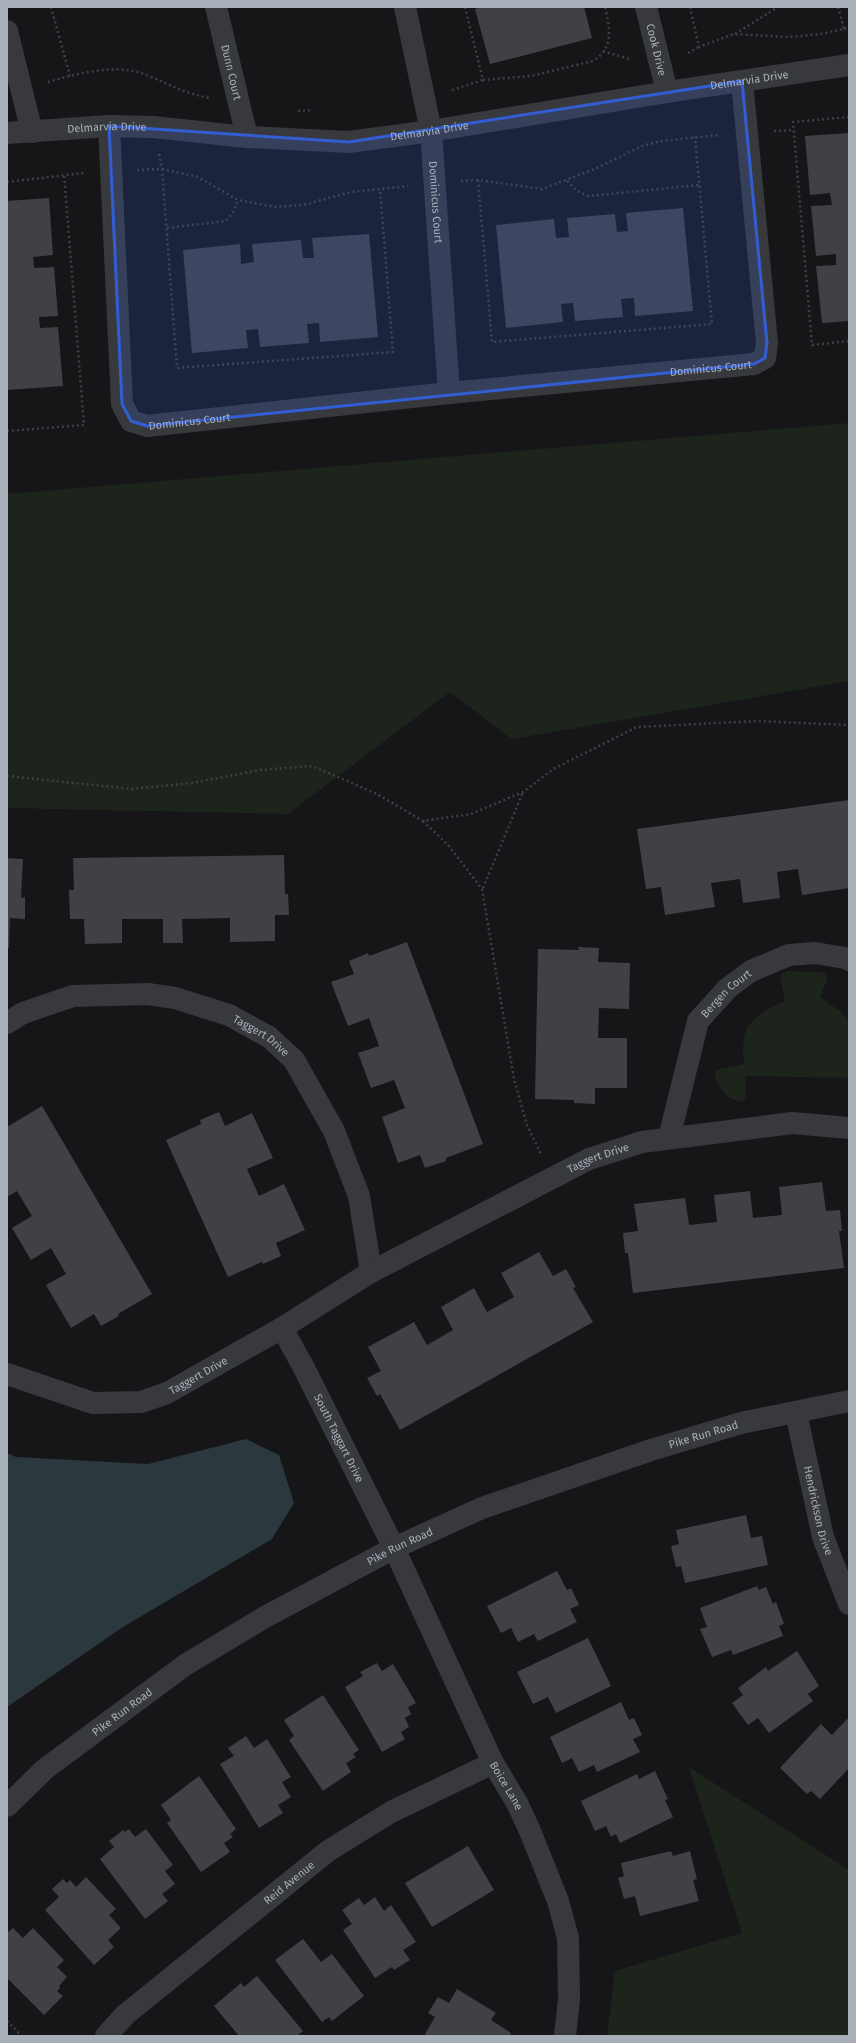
<svg xmlns="http://www.w3.org/2000/svg" width="856" height="2043" viewBox="0 0 856 2043" font-family="'Fira Sans',sans-serif">
<style>
.green{fill:#1c241c}
.water{fill:#2b383d}
.building{fill:#404145}
.lines{fill:none;stroke-linecap:round;stroke-linejoin:round}
.path{stroke:#3d4045;stroke-width:2.5;stroke-dasharray:2 3;stroke-linecap:butt}
.minor{stroke:#37393d;stroke-width:22}
.tertiary{stroke:#37393d;stroke-width:22}
.marked{fill:#325dd3;fill-opacity:0.2;stroke:#325dd3;stroke-width:3;stroke-linejoin:round}
.labels{text-anchor:middle;stroke-width:4;stroke-linejoin:round;paint-order:stroke}
.street-label{font-size:11px;fill:#a7afb9;stroke:#111113}
</style>
<rect width="100%" height="100%" fill="#161618"/>
<path class="green" d="M849 423V681L512 739 450 692 288 814 7 808V494Z
M787 971 820 972 826 974 827 979 820 997 841 1012 849 1021V1078L745 1076 746 1097 743 1101C727 1102 721 1089 715 1077L716 1070 744 1064C743 1053 742 1041 746 1030 752 1017 772 1006 785 1001L780 977 781 974Z
M689 1767 849 1870V2036H607L615 1971 742 1933Z"/>
<path class="water" d="M246 1439 279 1455 294 1503 272 1539 123 1627 7 1707V1453L16 1457 148 1464Z"/>
<path class="building" d="M482 7H584L592 38 490 64 475 9Z
M849 133V321L822 323 816 266 836 265V254L816 256 811 206 832 205 830 193 810 195 805 136Z
M49 198 53 255 33 257 34 268 54 267 58 316 39 317 40 328 58 327 63 386 7 390V201Z
M683 208 693 311 635 316 634 298 621 299 623 317 575 321 573 303 561 304 563 322 506 328 496 225 554 219 556 238 569 237 567 218 615 214 617 232 628 231 626 213Z
M369 234 378 337 320 342 319 323 307 324 309 343 260 347 258 329 246 330 248 348 192 353 183 250 240 244 241 264 254 262 252 244 301 240 303 258H314L312 238Z
M849 800V888L802 895 798 869 777 872 780 898 743 903 740 879 711 883 715 907 665 915 661 887 646 889 637 829Z
M284 855 285 894H288L289 915H275V941L230 942V918L182 919 183 943H163V919H122V943L85 944 84 919H70L69 890H74L73 858Z
M7 858 23 859 21 898 25 897V919L10 918 9 948H7Z
M407 942 483 1144 446 1158V1161L425 1168 420 1155 398 1163 382 1117 405 1108 394 1080 371 1088 358 1053 379 1046 369 1018 348 1026 331 982 354 974 349 961 368 953 369 956Z
M578 947 599 948 598 962 630 963 629 1009 599 1008 598 1038H627V1088H595V1104L574 1103V1100L535 1099 538 949 579 950Z
M42 1106 152 1294 118 1314 119 1316 101 1326 94 1314 71 1328 46 1285 66 1274 51 1248 31 1260 12 1228 32 1216 17 1191 7 1197V1127Z
M219 1112 225 1126 252 1113 273 1158 247 1169 259 1196 284 1184 305 1230 276 1243 281 1256 263 1264 262 1262 228 1277 166 1140 201 1124 200 1120Z
M822 1182 826 1211 840 1210 842 1231H839L844 1268 633 1293 628 1253H625L623 1233 638 1231 634 1204 685 1198 689 1225 717 1222 714 1195 750 1191 753 1218 782 1215 779 1187Z
M539 1252 553 1276 566 1269 576 1287 573 1288 593 1322 400 1430 380 1394 377 1396 367 1378 381 1371 368 1347 414 1322 427 1345 453 1330 441 1307 474 1288 487 1312 514 1297 501 1273Z
M746 1515 751 1538 762 1536 768 1565 685 1583 681 1566 676 1567 671 1546 679 1544 676 1530Z
M557 1571 567 1590 571 1588 579 1605 570 1609 577 1622 538 1641 534 1634 518 1642 511 1628 501 1633 487 1606Z
M757 1586 759 1590 766 1587 773 1604 776 1602 784 1624 779 1626 783 1636 733 1655 731 1650 712 1657 700 1629 707 1627 700 1608Z
M588 1638 611 1686 556 1713 548 1697 533 1704 517 1672Z
M797 1651 819 1686 808 1694 813 1701 769 1733 758 1718 748 1725 732 1703 743 1695 738 1688 766 1667 768 1671Z
M377 1663 382 1671 393 1664 416 1703 408 1707 411 1714 405 1718 409 1727 401 1732 405 1739 382 1752 345 1687 363 1676 360 1672Z
M323 1695 359 1750 353 1754 356 1757 346 1763 351 1772 323 1791 289 1740 294 1736 284 1720Z
M621 1702 629 1720 634 1718 642 1735 633 1739 640 1752 597 1772 594 1765 579 1772 572 1758 562 1763 550 1737Z
M847 1719 849 1720V1768L820 1799 811 1791 807 1794 780 1768 821 1724 832 1735Z
M246 1736 254 1748 267 1739 291 1777 282 1782 291 1797 278 1805 283 1813 259 1828 220 1764 234 1756 228 1748Z
M655 1771 668 1799 665 1800 673 1817 620 1843 616 1834 611 1837 606 1826 595 1831 581 1801 637 1774 639 1779Z
M199 1776 236 1829 230 1834 233 1837 224 1843 230 1852 201 1872 167 1823 171 1820 161 1805Z
M129 1829 135 1837 146 1829 173 1865 165 1871 175 1884 162 1894 168 1901 145 1919 100 1859 114 1847 109 1841 123 1830 125 1832Z
M468 1846 494 1890 432 1927 405 1883Z
M671 1851 673 1856 690 1851 697 1879 693 1880 699 1901 640 1916 635 1896 624 1899 618 1878 624 1876 621 1863Z
M86 1877 116 1909 109 1915 121 1928 108 1940 114 1947 94 1965 45 1910 59 1897 52 1889 63 1879 67 1883 70 1880 76 1887Z
M375 1897 384 1911 391 1905 416 1942 403 1950 410 1960 394 1970 392 1967 375 1978 343 1930 352 1924 342 1910 359 1898 364 1905Z
M13 1928 23 1938 33 1928 64 1960 57 1967 67 1977 59 1986 60 1988 57 1991 63 1996 44 2015 7 1978V1933Z
M303 1939 321 1962 332 1954 364 1996 332 2021 329 2017 322 2022 275 1960Z
M257 1976 303 2031 297 2036H239L214 2006 241 1983 244 1987Z
M457 1989 496 2013 491 2020 511 2033 509 2036H428L425 2034 435 2017 428 2013 438 1997 449 2003Z"/>
<g class="lines">
<path class="path" d="M51 7 70 76
M465 7 483 80 531 76 593 61C614 48 610 28 605 7
M690 7 699 47 734 34 789 37 821 34 844 29 838 7
M844 29 849 28
M735 34 778 7
M603 51 632 60
M688 53 699 47
M48 82C76 74 115 63 144 74 167 83 185 94 210 98
M452 90 483 80
M298 111 313 110
M849 117 793 122 812 345 849 341
M774 131 794 130
M159 154 162 169 177 368 393 352 380 189
M137 170 162 169 198 177 238 200 275 207 303 205 351 192 408 186
M478 180 492 342 712 324 695 137
M461 181 478 180 542 189 595 169 642 146 662 141 720 135
M567 181 577 191 588 196 699 185
M7 182 84 173
M167 228 226 221 234 211 238 200
M7 431 84 425 64 175
M7 776 132 789 192 783 260 770 312 766 377 794 423 821 471 814 523 792 555 768 637 727 757 721 849 725
M423 821 449 846 482 889 514 1079 527 1125 541 1154
M483 888 523 792
M7 2021 22 2036"/>
<g class="minor">
<path id="s1" d="M216 7 247 137"/>
<path id="s2" d="M405 7 431 131 449 393"/>
<path id="s3" d="M646 7 667 92"/>
<path d="M7 31 32 132"/>
<path id="s4" d="M109 126 122 404 131 421 147 426 449 393 754 364 765 358 767 343 742 81"/>
<path id="s5" d="M7 133 109 126 153 127 247 137 349 142 431 131 667 92 849 65"/>
<path id="s6" d="M7 1023 23 1013 73 996 148 994 175 998 229 1015 269 1037 294 1060 334 1131 359 1196 371 1272"/>
<path id="s7" d="M669 1138 698 1021 728 988 751 971 789 955 815 953 845 958 849 960"/>
<path id="s8" d="M282 1328 304 1368 394 1548 493 1763 517 1803 530 1831 558 1901 568 1938 569 1999 565 2036"/>
<path id="s9" d="M7 1374 93 1403 141 1402 167 1393 282 1328 371 1272 589 1159 642 1142 792 1123 849 1128"/>
<path id="s10" d="M796 1413 823 1537 849 1604"/>
<path id="s11" d="M106 2036 125 2015 328 1851 391 1812 493 1763"/>
</g>
<path class="tertiary" id="s12" d="M7 1806 45 1769 185 1665 265 1617 394 1548 482 1508 651 1450 741 1423 849 1401"/>
</g>
<path class="marked" d="M742 81 767 343 765 358 754 364 147 426 131 421 122 404 109 126 349 142Z"/>
<g class="labels">
<g class="street-label">
<text dy="4" stroke="none"><textPath href="#s3" startOffset="44">Cook Drive</textPath></text>
<text dy="4" stroke="none"><textPath href="#s1" startOffset="67">Dunn Court</textPath></text>
<text dy="4" stroke="none"><textPath href="#s5" startOffset="748">Delmarvia Drive</textPath></text>
<text dy="4" stroke="none"><textPath href="#s5" startOffset="100">Delmarvia Drive</textPath></text>
<text dy="4" stroke="none"><textPath href="#s5" startOffset="424">Delmarvia Drive</textPath></text>
<text dy="4" stroke="none"><textPath href="#s2" startOffset="198">Dominicus Court</textPath></text>
<text dy="4" stroke="none"><textPath href="#s4" startOffset="881">Dominicus Court</textPath></text>
<text dy="4" stroke="none"><textPath href="#s4" startOffset="357">Dominicus Court</textPath></text>
<text dy="4" stroke="none"><textPath href="#s7" startOffset="160">Bergen Court</textPath></text>
<text dy="4" stroke="none"><textPath href="#s6" startOffset="269">Taggert Drive</textPath></text>
<text dy="4" stroke="none"><textPath href="#s9" startOffset="658">Taggert Drive</textPath></text>
<text dy="4" stroke="none"><textPath href="#s9" startOffset="202">Taggert Drive</textPath></text>
<text dy="4" stroke="none"><textPath href="#s12" startOffset="797">Pike Run Road</textPath></text>
<text dy="4" stroke="none"><textPath href="#s8" startOffset="124">South Taggart Drive</textPath></text>
<text dy="4" stroke="none"><textPath href="#s10" startOffset="100">Hendrickson Drive</textPath></text>
<text dy="4" stroke="none"><textPath href="#s12" startOffset="473">Pike Run Road</textPath></text>
<text dy="4" stroke="none"><textPath href="#s12" startOffset="149">Pike Run Road</textPath></text>
<text dy="4" stroke="none"><textPath href="#s8" startOffset="510">Boice Lane</textPath></text>
<text dy="4" stroke="none"><textPath href="#s11" startOffset="239">Reid Avenue</textPath></text>
</g>
</g>
<rect width="856" height="2043" fill="none" stroke="#a7afb9" stroke-width="16"/>
</svg>
